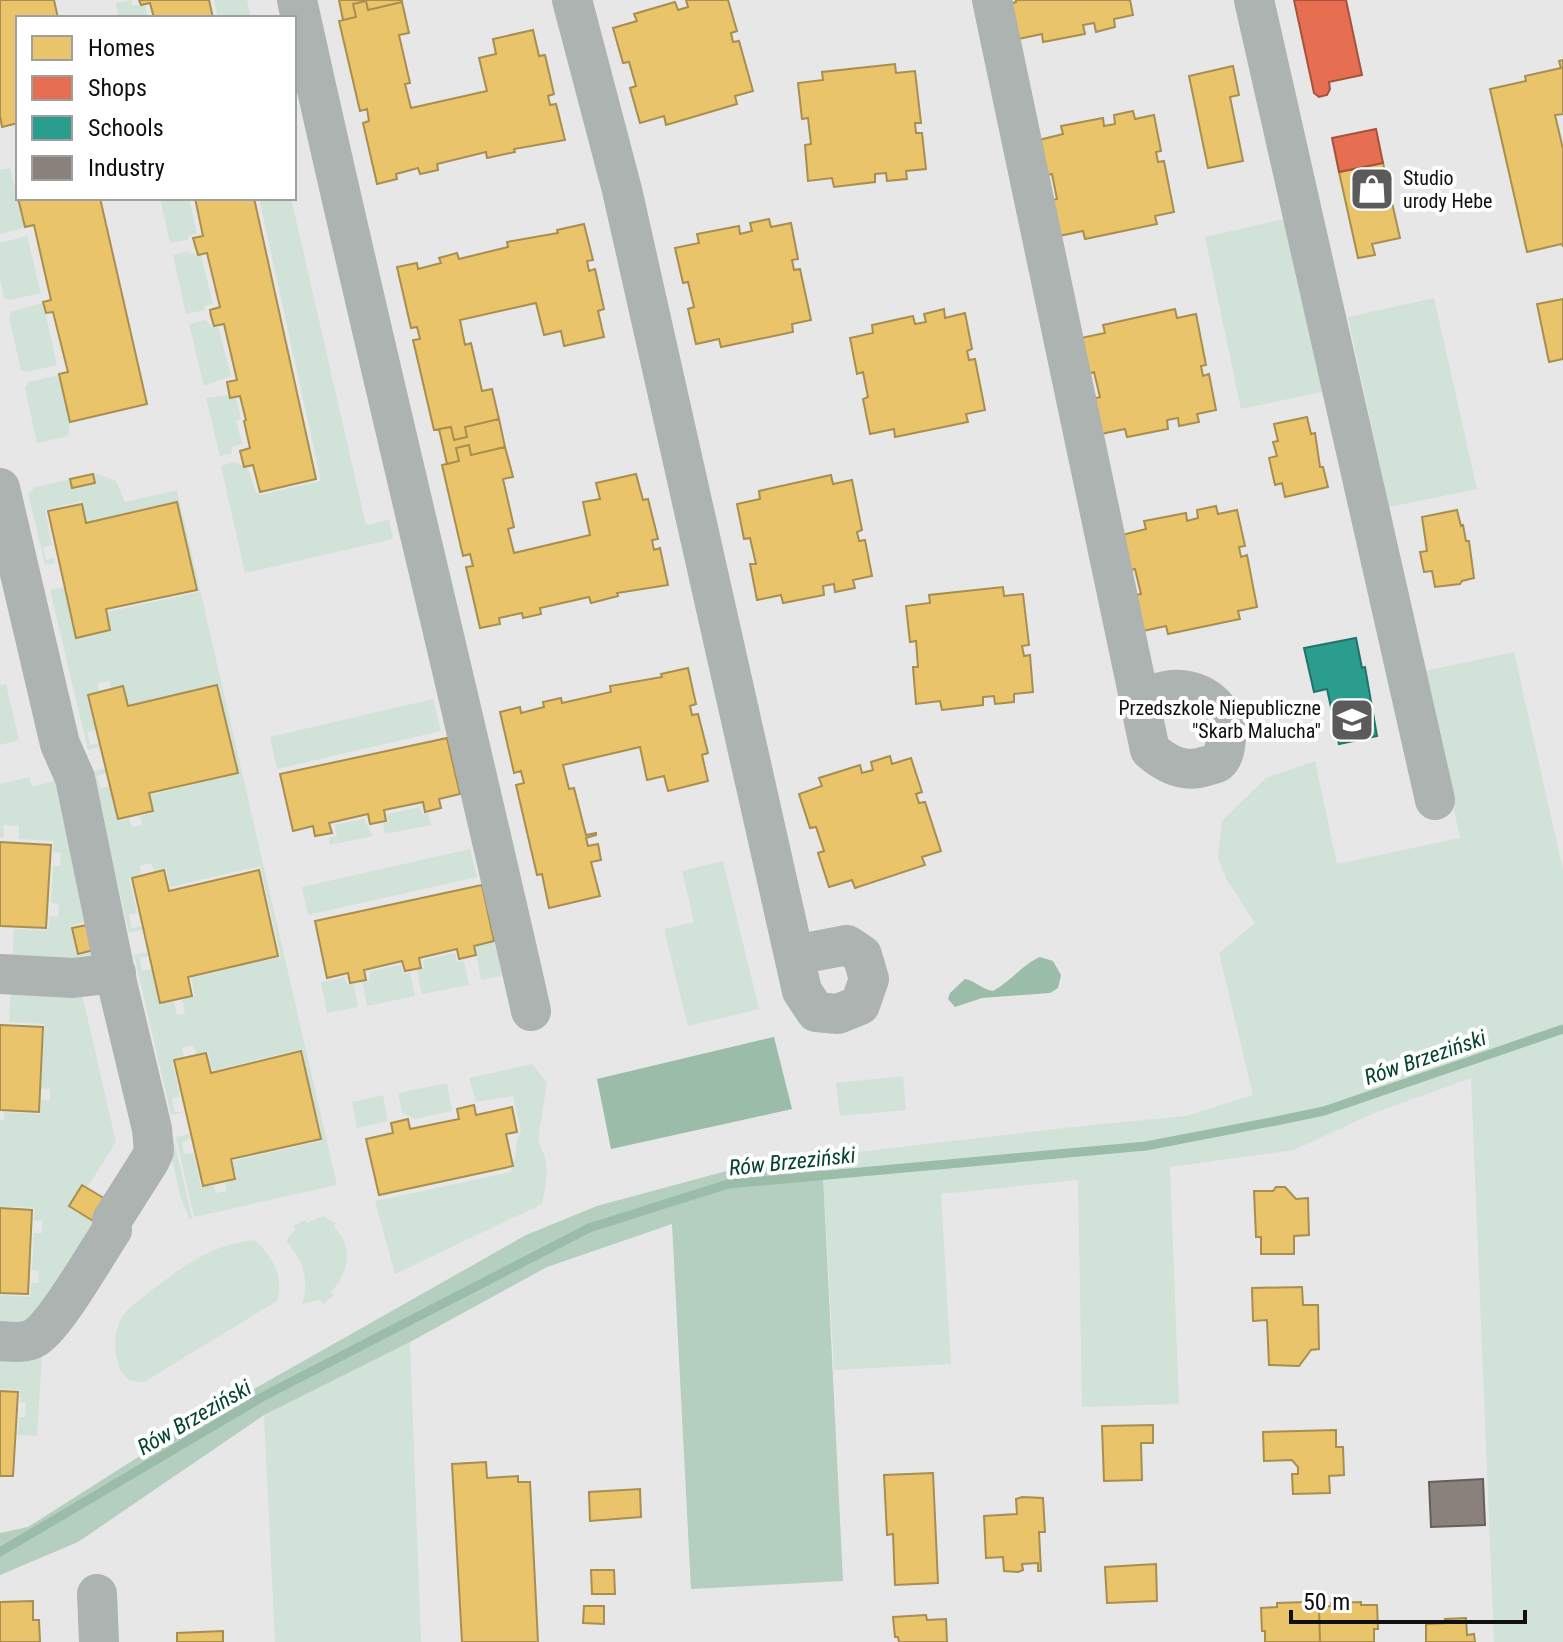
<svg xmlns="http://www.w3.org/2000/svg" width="1563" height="1642" viewBox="0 0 1563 1642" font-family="'Roboto Condensed',sans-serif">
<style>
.green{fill:#d1e3d8}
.forest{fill:#b4cec0}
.water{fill:#9abca9}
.homes{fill:#e9c46a;stroke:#a88e4f;stroke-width:2}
.shops{fill:#e76f51;stroke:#a6523d;stroke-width:2}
.schools{fill:#2a9d8f;stroke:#227369;stroke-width:2}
.industry{fill:#8a817c;stroke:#655f5b;stroke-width:2}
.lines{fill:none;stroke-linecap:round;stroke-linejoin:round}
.stream{stroke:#9abca9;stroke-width:9}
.minor{stroke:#adb3b0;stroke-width:40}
.labels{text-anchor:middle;stroke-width:8;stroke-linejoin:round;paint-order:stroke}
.poi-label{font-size:20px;fill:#0f100f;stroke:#fff;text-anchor:start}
.water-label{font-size:22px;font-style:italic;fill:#04442b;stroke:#fff}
</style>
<rect width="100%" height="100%" fill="#e6e7e6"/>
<path class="green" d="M131 0 132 5 145 6 148 18H119L116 3Z
M214 0H247L251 18H218Z
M10 168 25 227 0 234V170Z
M160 198H189L197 234 188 236V240L170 243Z
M259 198H291L366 525 389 520 393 539 245 573 221 466 234 462 248 469 256 492 260 495 321 481Z
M1288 218 1326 391 1241 409 1205 237Z
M27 236 41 293 10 300 4 298 0 280V243Z
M188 251 189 254 195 253 197 256 201 255 213 304 204 306 205 310 186 314 173 255Z
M1434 298 1477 489 1389 507 1348 317Z
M43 303 57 365 27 372 21 370 9 317 12 311Z
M206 320 213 328 218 327 231 376 204 386 189 324Z
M59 375C64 395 73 416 68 436L37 443 25 388 29 382Z
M230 395 231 399 236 398 241 419 236 420 242 444 231 447 232 453 220 456 206 398Z
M95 473 116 481 125 502 177 490 337 1185 194 1217 176 1137 189 1134 190 1139 182 1142 184 1154 193 1153 201 1188 214 1185 216 1193 227 1191 225 1183 237 1179 233 1161 322 1141 301 1049 212 1071 208 1051 196 1054 193 1045 182 1048 184 1056 172 1059 180 1096 172 1099 175 1112H185L171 1115 134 955 147 952 149 956 140 958 142 971 152 969 160 1004 174 1001 177 1015 185 1013 182 999 195 996 191 978 281 957 260 866 170 887 166 868 154 871 151 863 140 866 141 874 129 877 137 913 129 915 132 928 143 926 144 929 129 933 92 772 106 768 107 773 97 776 100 788 110 786 119 821 129 819 132 827 142 825 140 816 154 813 150 795 239 774 218 684 128 706 124 686 111 689 109 681 98 683 99 692 87 695 95 730 87 732 90 745 99 743 100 747 88 750 50 590 65 587 76 638 110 630 107 612 199 592 176 501 86 523 82 501 45 510 52 545 43 548 46 560 54 558 55 563 45 565 28 493 36 487 70 479 72 488 95 482 93 474Z
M1514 652 1563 870V1642H1494L1471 1078 1374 1113 1294 1150 1170 1167 1179 1404 1082 1407 1078 1180 941 1194 951 1364 834 1370 822 1156 1082 1126 1186 1116 1253 1095 1219 953 1255 923 1227 880 1218 858 1222 821 1266 778 1315 761 1337 864 1460 838 1425 671Z
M6 684 19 740 0 745V685Z
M433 699 441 731 277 769 270 737Z
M29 777 32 787 58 780 90 921 70 926 77 956 94 952 90 959 12 960 14 929 48 930 50 916 58 917 59 904 51 903 53 866H60L61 853 53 852V841L19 839V826L4 825 3 838H0V784Z
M420 807 422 814 428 813 431 825 385 834 383 824 388 823 387 814Z
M364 819 373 836 330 845 329 838 337 836 335 825Z
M470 849 477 877 308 915 302 887Z
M723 861 759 1009 688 1026 664 929 694 922 682 871Z
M496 942 502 976 481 980 475 946Z
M455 953 457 962 464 961 469 985 422 994 417 970 424 968 423 960Z
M401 965 403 974 410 973 415 996 367 1006 362 982 370 980 369 971Z
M345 977 347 984 354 985 358 1007 327 1013 321 982Z
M11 989 82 994 116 1142 88 1186 82 1184 68 1205 93 1223 34 1322 0 1330V1295L30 1297 31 1283H38L39 1271 32 1270 34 1233H42V1221L34 1220 35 1208 0 1206V1120H4V1112L40 1114 41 1100 50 1101V1089L41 1088 44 1024 9 1022Z
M532 1064 547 1083 538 1140 545 1157 547 1175 542 1204 395 1274 375 1201 511 1172C518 1156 513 1146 521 1131L513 1096 476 1102 469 1078Z
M903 1076 906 1110 840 1116 836 1083Z
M447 1083 452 1111 415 1119 402 1113 398 1093Z
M383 1095 388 1121 357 1128 352 1102Z
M173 1136 192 1218 190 1220 181 1199 167 1138Z
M323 1216 336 1223 334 1227C354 1247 349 1273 331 1292L334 1295 323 1304 320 1300 302 1304C310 1280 303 1260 286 1241L295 1230 293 1226 305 1220 307 1223Z
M254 1240C272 1253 285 1280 277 1301L144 1382C130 1383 122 1378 118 1363 114 1350 114 1334 120 1321 126 1308 140 1300 151 1291 183 1266 213 1244 254 1240Z
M410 1342 421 1642H275L264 1415Z
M0 1355 42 1357 37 1436 18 1435 19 1417H25L26 1403 20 1402V1390L0 1389Z"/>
<path class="forest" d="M822 1156 843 1581 691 1589 672 1224 547 1267 410 1342 264 1415 78 1542 0 1575V1533L28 1527 173 1435 526 1235 597 1206 745 1166Z"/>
<path class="water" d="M1040 957 1053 961 1061 975 1058 988 1050 993 982 998 955 1007 948 999 950 993 965 979C976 981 981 989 993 991 1010 982 1023 964 1040 957Z
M774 1037 792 1109 611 1149 597 1079Z"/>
<path class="homes" d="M0 0H54L58 18H18V123L2 127 0 116Z
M139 0H209L213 18H154L150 3 141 5Z
M339 0H402V2L368 10 366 1 353 4 356 17 343 20Z
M686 0H728L737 31 731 33 733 42 739 41 753 91 735 96 737 104 666 125 664 116 640 123 630 88 636 86 629 62 623 63 613 28 637 21 634 14 675 2 678 10 688 7Z
M1016 0H1130L1133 15 1114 19 1115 27 1096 32 1094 23 1083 25 1085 34 1043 42 1042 34 1018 39 1010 4 1016 2Z
M366 1 368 10 402 2 409 33 399 35 410 83 405 84 411 108 487 91 479 58 496 54 493 39 533 30 539 56 545 55 554 94 548 96 550 105 556 104 565 140 514 149 515 152 487 158 486 152 437 164 438 170 420 174 418 168 396 174 397 179 377 184 363 123 369 121 367 109 360 111 339 21 356 17 353 4Z
M1563 60V114L1555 115 1563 149V246L1561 244 1527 252 1490 89 1526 81 1525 76 1561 68 1559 61Z
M895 64 896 73 915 71 921 123H915L916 133H922L926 169 906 171 907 179 887 181 886 173 875 174V182L834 187 832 178 808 181 805 145 811 144 808 118 802 119 798 83 823 80 822 72Z
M1233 66 1239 95 1230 97 1243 161 1208 168 1189 76Z
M1133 111 1135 119 1154 115 1161 151 1156 152 1158 162 1164 161 1174 212 1155 216 1157 224 1085 239 1083 231 1059 236 1052 200 1057 199 1052 174 1047 175 1039 140 1063 134 1061 126 1103 118 1104 126 1115 124 1114 115Z
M1383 163 1400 238 1372 244 1375 255 1358 258 1339 172Z
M18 198H100L147 404 70 422 59 374 68 372 53 312 46 313 43 302 51 300 34 225 25 227Z
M195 198H254L316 479 260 492 253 465 244 467 240 451 250 448 244 421 246 420 240 396 230 398 227 382 237 380 224 324 214 326 211 316 210 310 220 307 207 253 198 255 193 238 203 236Z
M769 219 771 227 791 223 798 259 792 260 794 270 800 269 811 320 792 324 793 332 721 347 719 339 696 344 688 309 694 307 688 282 683 283 675 248 699 243 697 234 739 226 740 234 752 231 750 223Z
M584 224 593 260 587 261 589 271 595 269 604 309 598 311 604 337 564 346 561 331 544 335 536 303 460 320 465 345 471 343 482 391 492 389 499 419 465 427 467 437 454 440 451 427 434 430 413 340 420 339 417 327 411 328 397 267 417 263 418 269 441 263 439 258 457 253 459 259 508 247 507 242 558 233 557 230Z
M1563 299V359L1549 362 1537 304Z
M944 309 945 318 965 313 972 349 967 351 969 360 975 359 985 410 966 414 968 422 895 437 894 429 870 434 863 399 868 397 863 372 857 374 850 338 873 333 872 325 913 316 915 324 926 322 924 314Z
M1175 309 1177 318 1196 314 1206 365 1201 366 1203 376 1209 374 1216 410 1197 414 1199 422 1179 426 1178 418 1167 420 1168 429 1127 437 1125 429 1101 434 1093 399 1100 397 1094 372 1088 374 1081 338 1105 333 1103 325Z
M1307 417 1311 434 1315 433 1320 467H1323L1328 487 1285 497 1282 483 1275 485 1269 458 1277 456 1273 442 1278 441 1274 424Z
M499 419 505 447 471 455 469 445 456 448 459 461 447 464 439 429 451 427 454 440 467 437 465 427Z
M469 445 471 455 505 447 513 477 503 479 514 527 508 529 514 553 590 535 583 502 600 499 596 483 636 474 643 500 648 499 658 539 652 540 654 550 660 548 668 585 617 593 618 596 591 603 589 597 540 608 541 614 523 618 522 613 499 618 500 624 480 628 466 567 473 566 470 554 463 556 442 465 459 461 456 448Z
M93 474 95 483 72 488 70 479Z
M831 475 833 484 852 480 862 530 857 532 859 541 865 540 872 576 853 580 855 588 835 592 834 584 823 586 824 595 783 603 781 595 757 600 750 564H756L750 538 744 539 737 504 760 499 759 491Z
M177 502 197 590 106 609 110 630 76 638 48 511 82 504 86 523Z
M1216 506 1218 514 1237 510 1245 546 1239 547 1241 557 1247 555 1257 607 1238 611 1240 619 1168 634 1166 626 1143 631 1135 595 1141 594 1135 569 1130 570 1122 535 1146 529 1144 521 1186 513 1187 521 1198 518 1197 510Z
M1457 510 1461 526 1463 525 1466 541H1469L1474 578 1462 581 1460 584 1435 587 1432 571 1424 572 1420 552 1427 551 1422 517Z
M1003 587 1004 596 1023 594 1029 645 1022 646 1024 656 1030 655 1033 692 1014 694V702L995 704 994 696 983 697V705L942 710 940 701 916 704 913 667H918L916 641 910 642 906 606 930 603 929 595Z
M688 668 696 704 690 706 692 715 698 714 708 753 702 755 708 781 668 791 664 776 647 780 640 747 563 765 569 789 574 788 586 835 596 833V835L586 838 588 846 598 844 601 860 591 862 600 896 549 908 542 874 537 875 516 785 524 783 521 771 514 773 500 712 520 707 521 713 544 707 543 702 561 698 562 703 611 692 610 686 662 677 661 674Z
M217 685 238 773 149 793 153 811 118 819 88 695 123 686 128 706Z
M447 738 460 794 439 799 441 808 425 812 423 802 384 810 386 821 370 824 368 814 329 823 332 833 315 836 313 826 293 831 280 774Z
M890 756 892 764 911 758 922 792 916 794 919 803 925 802 941 851 922 857 925 865 855 888 852 880 829 887 818 853 824 851 816 827 810 828 799 794 822 786 819 778 860 765 862 773 873 770 871 762Z
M0 842 51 845 46 928 0 926Z
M164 870 169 891 259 870 278 956 188 977 192 996 160 1003 132 878Z
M482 885 494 941 474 946 476 955 459 959 457 949 419 958 421 968 405 971 402 961 364 970 366 980 350 983 348 973 327 978 315 921Z
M87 925 94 950 78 954 72 928Z
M0 1025 43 1027 39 1112 0 1110Z
M301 1051 321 1139 231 1159 235 1179 203 1186 174 1060 206 1053 211 1073Z
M474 1105 476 1115 512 1107 517 1132 506 1134 513 1166 379 1195 366 1139 393 1133 391 1123 408 1119 410 1129 459 1119 457 1109Z
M82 1185 107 1200 93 1221 69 1206Z
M1276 1187H1285L1296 1199 1308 1198 1309 1235 1294 1236V1254H1261V1237H1256L1254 1191H1273Z
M0 1208 32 1210 28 1294 0 1293Z
M1302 1287 1303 1305H1318L1319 1349 1311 1350 1299 1366 1269 1365 1267 1320 1253 1321 1252 1288Z
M0 1391 18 1392 13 1476H0Z
M1153 1425V1443H1141L1142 1480 1104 1481 1102 1426Z
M1336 1430V1447H1343L1344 1475 1329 1476 1330 1493 1293 1494 1292 1474H1298V1467L1292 1460 1264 1461 1263 1432Z
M486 1462 487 1478 518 1476V1482H530L538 1642H462L452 1464Z
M933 1473 938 1583 895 1585 893 1534 887 1535 884 1475Z
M640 1489 641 1517 590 1521 589 1492Z
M1022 1497 1043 1498 1045 1532H1039L1041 1571H1038V1563L1022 1564 1023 1570 1018 1572 1004 1571 1003 1557 986 1558 984 1516 1017 1514 1016 1499Z
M1156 1564 1157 1601 1107 1603 1105 1567Z
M591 1570H614L615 1594H592Z
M33 1601V1620H39L40 1642H0V1602Z
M1307 1602V1607H1319L1320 1642H1265V1631H1262L1261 1608 1277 1607V1603Z
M1361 1602V1605H1377L1378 1629H1374V1642H1320L1319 1607 1331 1606V1603Z
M584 1606H604V1624L583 1623Z
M926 1615 927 1620 946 1619 947 1642H899L898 1637H895L893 1617Z
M1466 1618 1467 1635 1474 1634 1475 1642H1426V1624L1446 1623 1445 1619Z
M223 1631V1642H177V1633Z"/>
<path class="shops" d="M1294 0H1346L1362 75 1329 82 1330 89 1327 95 1319 97 1314 93Z
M1376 129 1383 163 1339 172 1332 138Z"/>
<path class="schools" d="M1356 638 1362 668 1365 667 1377 736 1339 744 1327 689 1314 692 1304 648Z"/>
<path class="industry" d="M1483 1479 1485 1525 1431 1527 1429 1482Z"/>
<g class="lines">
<path class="stream" d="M0 1552 264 1396 589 1228 728 1184 1146 1146 1276 1121 1324 1111 1563 1029"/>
<path class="minor" d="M297 0C371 338 455 674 531 1011
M572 0 622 190 802 991 816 1012 838 1014 860 1005 869 979 862 955 847 945 795 955
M992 0 1150 750C1166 764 1184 774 1206 766 1207 766 1217 763 1218 762 1224 757 1225 747 1226 739 1228 712 1208 693 1182 690 1169 688 1152 695 1139 698
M1254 0 1435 800
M0 488 60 744 75 778 118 987 152 1129 154 1151 150 1160 112 1220V1230C96 1254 57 1323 36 1337 26 1344 12 1342 0 1341
M0 974 73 978 116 973
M97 1594 99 1642"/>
</g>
<defs>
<g id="shop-square" transform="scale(2.3)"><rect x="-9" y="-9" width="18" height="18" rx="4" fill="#5a5b5a" stroke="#fff"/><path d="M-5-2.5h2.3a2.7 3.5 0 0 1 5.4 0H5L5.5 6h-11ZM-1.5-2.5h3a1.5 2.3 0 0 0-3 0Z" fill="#fff"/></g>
<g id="school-square" transform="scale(2.3)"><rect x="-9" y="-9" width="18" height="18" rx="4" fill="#5a5b5a" stroke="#fff"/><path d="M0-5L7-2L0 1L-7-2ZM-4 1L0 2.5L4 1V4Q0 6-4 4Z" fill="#fff"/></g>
</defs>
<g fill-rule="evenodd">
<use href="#shop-square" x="1372" y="189"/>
<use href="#school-square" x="1352" y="720"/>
</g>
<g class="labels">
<g class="poi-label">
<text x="1403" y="185">Studio<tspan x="1403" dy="23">urody Hebe</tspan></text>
<text x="1321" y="715" text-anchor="end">Przedszkole Niepubliczne<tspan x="1321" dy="23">"Skarb Malucha"</tspan></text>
</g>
<g class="water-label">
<text transform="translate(1425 1057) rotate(-19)" y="8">Rów Brzeziński</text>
<text transform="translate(792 1161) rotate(-6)" y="8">Rów Brzeziński</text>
<text transform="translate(194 1417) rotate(-30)" y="8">Rów Brzeziński</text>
</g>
</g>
<rect x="16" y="16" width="280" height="184" fill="#ffffff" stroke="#9f9f9f" stroke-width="2"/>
<rect x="32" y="36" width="40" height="24" fill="#e9c46a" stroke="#9f9f9f" stroke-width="2"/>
<text x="88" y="56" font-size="24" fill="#0f100f">Homes</text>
<rect x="32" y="76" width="40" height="24" fill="#e76f51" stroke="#9f9f9f" stroke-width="2"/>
<text x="88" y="96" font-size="24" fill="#0f100f">Shops</text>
<rect x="32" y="116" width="40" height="24" fill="#2a9d8f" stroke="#9f9f9f" stroke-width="2"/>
<text x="88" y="136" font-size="24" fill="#0f100f">Schools</text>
<rect x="32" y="156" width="40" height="24" fill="#8a817c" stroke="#9f9f9f" stroke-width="2"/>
<text x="88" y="176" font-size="24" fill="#0f100f">Industry</text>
<path d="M1291 1610v12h234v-12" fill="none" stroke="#0f100f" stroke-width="4"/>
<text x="1303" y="1610" font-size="24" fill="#0f100f" stroke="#ffffff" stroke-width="6" paint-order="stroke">50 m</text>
</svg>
